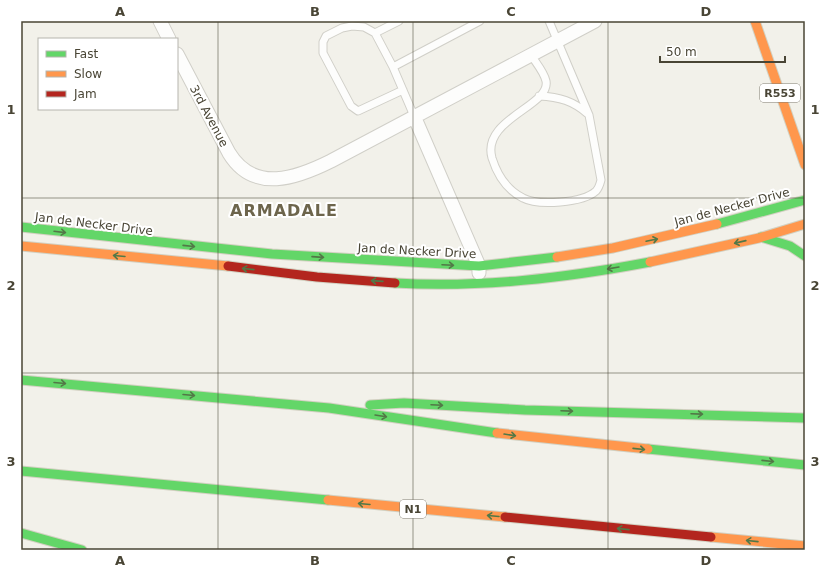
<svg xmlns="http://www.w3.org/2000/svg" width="826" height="571" viewBox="0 0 826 571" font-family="'DejaVu Sans',sans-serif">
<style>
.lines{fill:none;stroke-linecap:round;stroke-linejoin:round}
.lane-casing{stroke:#d0cfc8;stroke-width:9}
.street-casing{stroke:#d0cfc8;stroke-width:15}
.fast-casing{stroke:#d2d0c1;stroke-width:11}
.slow-casing{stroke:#d2d0c1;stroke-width:11}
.jam-casing{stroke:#d2d0c1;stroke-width:11}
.lane{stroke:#fdfdfc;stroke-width:7}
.street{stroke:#fdfdfc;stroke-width:13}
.fast{stroke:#63d668;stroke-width:9}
.slow{stroke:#ff974d;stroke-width:9}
.jam{stroke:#b3261e;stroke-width:9}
.oneway{stroke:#527847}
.grid{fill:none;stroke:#494535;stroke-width:1;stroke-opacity:0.55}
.labels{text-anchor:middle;stroke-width:4;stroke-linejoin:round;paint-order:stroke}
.shield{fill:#fff;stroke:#807d72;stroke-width:1}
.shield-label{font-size:11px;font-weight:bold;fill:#494535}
.street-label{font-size:12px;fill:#494535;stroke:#fff}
.district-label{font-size:16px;font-weight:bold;letter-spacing:1px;fill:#6d654c;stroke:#fff}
.neatline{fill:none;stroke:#494535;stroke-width:1.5}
.grid-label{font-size:13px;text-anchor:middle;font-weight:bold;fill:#494535}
</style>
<rect width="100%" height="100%" fill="#f2f1ea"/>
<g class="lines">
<g class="lane-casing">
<path id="lane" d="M375 33 399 21
M531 55C536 63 544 72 546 81 551 106 481 119 492 158 497 174 507 190 523 198 538 206 583 203 596 191 599 188 600 184 601 180L589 115 549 21
M393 67 480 21
M403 90 358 111 351 106 323 53V42L326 36 342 28 352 26 364 27 375 33 393 67 414 116
M539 96C560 97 573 101 588 114"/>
</g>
<g class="street-casing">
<path id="street" d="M160 21 169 39
M177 54 229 153C254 194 297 178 331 161L595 21
M414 116 479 266V273"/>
</g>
<g class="fast-casing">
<path id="fast" d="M717 224 805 200
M21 227 272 254 479 266 557 257
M761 237 790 246 805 256
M395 283C481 288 565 278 650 262
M21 380 329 408 497 433
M370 405 404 403 525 410 805 418
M648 449 805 465
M21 471 328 500
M21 533 82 550"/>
</g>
<g class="slow-casing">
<path id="slow" d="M755 21 805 165
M21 246 228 266
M557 257 613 248 717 224
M650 262 759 238 805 224
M497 433 648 449
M328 500 505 517
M711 537 805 546"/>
</g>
<g class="jam-casing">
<path id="jam" d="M228 266 317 277 395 283
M505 517 711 537"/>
</g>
<use href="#lane" class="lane"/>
<use href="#street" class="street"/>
<use href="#fast" class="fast"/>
<use href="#slow" class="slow"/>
<use href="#jam" class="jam"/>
</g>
<defs><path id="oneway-shaft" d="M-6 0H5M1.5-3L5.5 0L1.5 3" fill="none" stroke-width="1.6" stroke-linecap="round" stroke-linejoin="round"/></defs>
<g class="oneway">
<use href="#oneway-shaft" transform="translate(60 232) rotate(7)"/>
<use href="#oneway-shaft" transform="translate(652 240) rotate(-12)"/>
<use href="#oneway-shaft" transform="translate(740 242) rotate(167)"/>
<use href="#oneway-shaft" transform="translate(189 246) rotate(6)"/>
<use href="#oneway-shaft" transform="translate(119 256) rotate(-175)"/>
<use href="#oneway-shaft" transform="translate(318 257) rotate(4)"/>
<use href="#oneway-shaft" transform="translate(448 265) rotate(3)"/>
<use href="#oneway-shaft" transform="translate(613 268) rotate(170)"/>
<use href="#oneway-shaft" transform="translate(248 269) rotate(-174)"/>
<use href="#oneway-shaft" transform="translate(377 281) rotate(-176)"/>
<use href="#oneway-shaft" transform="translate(60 383) rotate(5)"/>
<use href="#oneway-shaft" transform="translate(189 395) rotate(5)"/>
<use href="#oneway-shaft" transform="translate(437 405) rotate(3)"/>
<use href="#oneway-shaft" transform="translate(567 411) rotate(2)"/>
<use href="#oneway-shaft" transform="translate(697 414) rotate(2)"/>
<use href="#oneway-shaft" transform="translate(381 416) rotate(9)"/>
<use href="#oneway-shaft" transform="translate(510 435) rotate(9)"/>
<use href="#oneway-shaft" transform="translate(639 449) rotate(6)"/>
<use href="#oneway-shaft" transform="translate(768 461) rotate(6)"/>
<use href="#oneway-shaft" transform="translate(364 504) rotate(-175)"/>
<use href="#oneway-shaft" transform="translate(493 516) rotate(-175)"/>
<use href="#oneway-shaft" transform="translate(623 529) rotate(-174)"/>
<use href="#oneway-shaft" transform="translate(752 541) rotate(-174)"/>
</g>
<path class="grid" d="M218 21V550M413 21V550M608 21V550M21 198H805M21 373H805"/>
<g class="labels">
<g class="shield">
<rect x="760" y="84" width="40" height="18" rx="3"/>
<rect x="400" y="500" width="26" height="18" rx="3"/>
</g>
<g class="shield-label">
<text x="780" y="97">R553</text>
<text x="413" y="513">N1</text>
</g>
<g class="street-label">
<text transform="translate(209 116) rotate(62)" y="4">3rd Avenue</text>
<text transform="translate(732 207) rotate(-15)" y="4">Jan de Necker Drive</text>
<text transform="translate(94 224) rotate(7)" y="4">Jan de Necker Drive</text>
<text transform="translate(417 251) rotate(3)" y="4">Jan de Necker Drive</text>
</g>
<g class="district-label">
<text x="284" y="216">ARMADALE</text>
</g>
</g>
<rect width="826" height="571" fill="none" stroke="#ffffff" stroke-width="44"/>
<rect x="38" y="38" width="140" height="72" fill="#ffffff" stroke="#b6b5ae"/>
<rect x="46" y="51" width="20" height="6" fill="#63d668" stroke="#b6b5ae"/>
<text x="74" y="58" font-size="12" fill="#494535">Fast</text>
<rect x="46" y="71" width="20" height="6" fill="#ff974d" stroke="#b6b5ae"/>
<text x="74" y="78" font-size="12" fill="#494535">Slow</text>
<rect x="46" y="91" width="20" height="6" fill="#b3261e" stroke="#b6b5ae"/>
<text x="74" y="98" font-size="12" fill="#494535">Jam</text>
<path d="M660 56v6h125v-6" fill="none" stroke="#494535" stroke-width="2"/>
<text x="666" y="56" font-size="12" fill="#494535" stroke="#ffffff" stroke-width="3" paint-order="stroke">50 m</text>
<rect x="22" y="22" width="782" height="527" class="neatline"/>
<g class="grid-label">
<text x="120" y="16">A</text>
<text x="315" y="16">B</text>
<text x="511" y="16">C</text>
<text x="706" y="16">D</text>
<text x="11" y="114">1</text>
<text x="815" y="114">1</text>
<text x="11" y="290">2</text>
<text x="815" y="290">2</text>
<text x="11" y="466">3</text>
<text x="815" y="466">3</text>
<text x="120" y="565">A</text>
<text x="315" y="565">B</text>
<text x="511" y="565">C</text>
<text x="706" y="565">D</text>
</g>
</svg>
